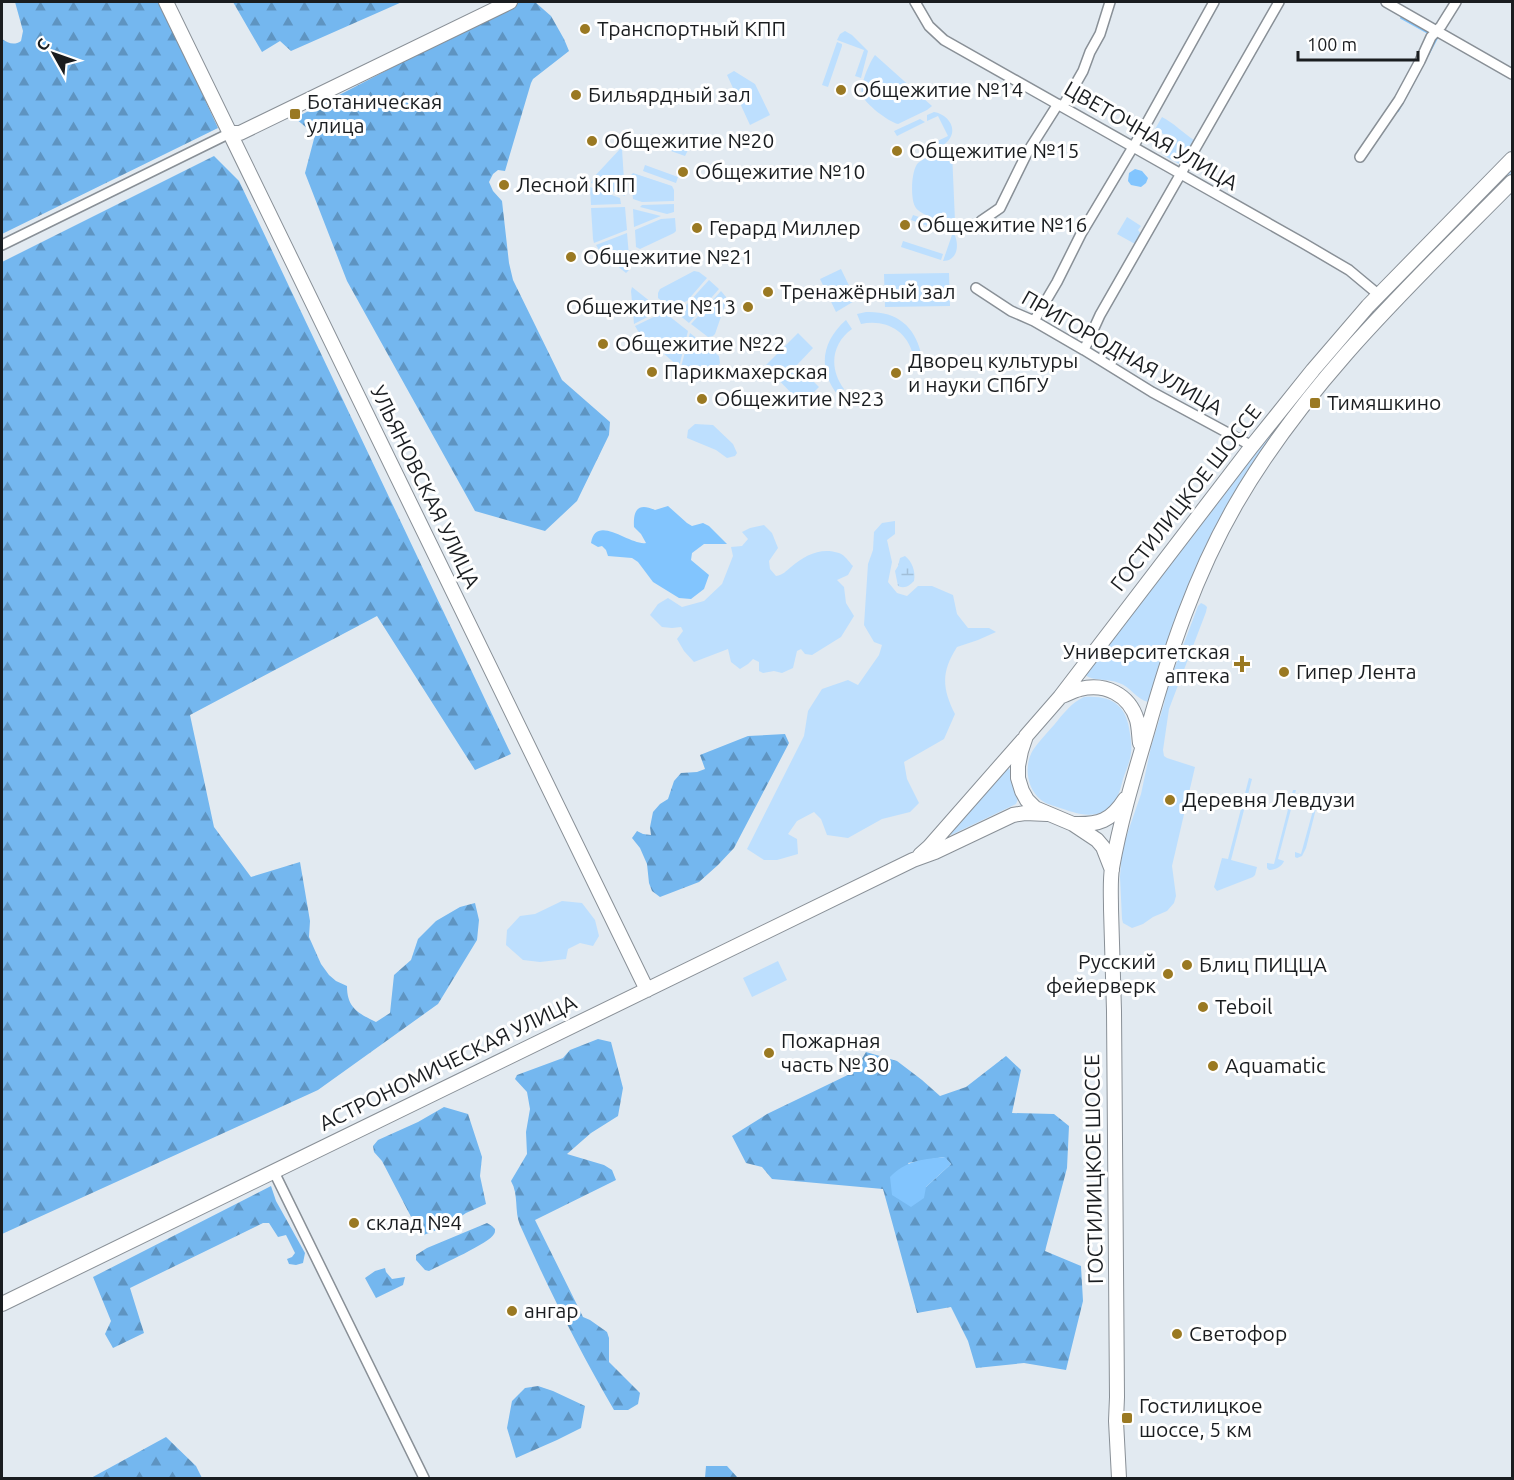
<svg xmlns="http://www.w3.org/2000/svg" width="1514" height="1480" viewBox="0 0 1514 1480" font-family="Ubuntu,sans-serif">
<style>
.green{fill:#bddffe}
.forest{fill:url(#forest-firs);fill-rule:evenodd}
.wetland{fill:url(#wetland-marsh)}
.water{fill:#82c5fe}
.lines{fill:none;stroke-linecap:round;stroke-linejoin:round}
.stream{stroke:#82c5fe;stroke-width:2}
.street-casing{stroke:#899097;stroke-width:12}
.secondary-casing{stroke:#899097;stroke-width:16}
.street{stroke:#fff;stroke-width:9}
.secondary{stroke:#fff;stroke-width:14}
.poi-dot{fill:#9a7922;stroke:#fff;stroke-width:2}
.labels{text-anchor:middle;stroke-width:6;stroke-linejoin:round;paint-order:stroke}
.poi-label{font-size:21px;fill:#1a1d20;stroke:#fff;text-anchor:start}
.street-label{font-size:21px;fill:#1a1d20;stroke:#fff}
</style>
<defs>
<pattern id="forest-firs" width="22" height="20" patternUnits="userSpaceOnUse" patternTransform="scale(1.5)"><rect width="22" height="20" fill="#74b7ef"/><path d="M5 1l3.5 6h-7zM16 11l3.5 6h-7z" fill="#5e94c1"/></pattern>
<pattern id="wetland-marsh" width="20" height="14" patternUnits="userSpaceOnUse" patternTransform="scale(1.5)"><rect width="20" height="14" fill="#bddffe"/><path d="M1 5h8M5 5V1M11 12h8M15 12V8" fill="none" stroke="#a2bfd9"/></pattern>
</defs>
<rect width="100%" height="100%" fill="#e2eaf1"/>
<path class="green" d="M845 31 852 35 868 51 861 78 855 76 864 50 837 40 840 34Z
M837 42 842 44V46L828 87 822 85Z
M875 55 932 106 927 110 898 124C889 122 865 104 862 95 859 87 870 61 875 55Z
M734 71 755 84 770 115 750 125 727 75Z
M934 112C947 114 959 128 948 141 943 147 932 150 926 153L923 148 948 136 938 116 927 121V115Z
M1162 117C1174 123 1183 133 1194 140L1179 164 1163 155 1172 139 1155 129Z
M920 119 925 122 897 136 894 131Z
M653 138 688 150 685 156 651 144Z
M620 149H622L625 196 591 183 593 178Z
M943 150 952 152 955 221C953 221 948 222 946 222 940 221 920 214 916 208 910 201 911 170 918 163 925 157 936 154 943 150Z
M645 165 678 177 676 183 643 171Z
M1512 167V175L1399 290 1393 292 1392 290Z
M633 173 672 186 674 190V201L642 202 633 199 631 175Z
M590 187 620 198 621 204 591 205Z
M674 204V212L667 214 640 207 642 205Z
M625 207 627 230 594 243 593 239 591 208Z
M633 209 661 216 634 227Z
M913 215 946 226 944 232 911 220Z
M1127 217 1141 226 1138 230 1141 234 1135 244 1117 234Z
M675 218 676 231 674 233 640 249 636 247 635 230 661 219Z
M949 227C960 236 961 261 943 261L952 235 947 233Z
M627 233 630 267 629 270 626 273 601 253 596 245Z
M903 241 943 254 941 260 901 247Z
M841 269 856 300 836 312 820 279Z
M694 271 699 272 707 278 687 301 669 307 658 298V293L660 289Z
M949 273 950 306 885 307 884 274Z
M709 280 719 289 689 323 678 314Z
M632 287 661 310 634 324 631 291Z
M721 291 726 297V302L715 334 713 336 708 337 691 324Z
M664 312 688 331 679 367 638 331 635 326Z
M866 312C896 311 914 325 921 353L913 355C907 330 885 319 861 324L857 314Z
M1368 316 1370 318 1296 408 1291 404Z
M846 320 852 329C831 344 829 369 844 389L838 395C817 369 822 341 846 320Z
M690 333 719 356 720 363 718 366 687 369 681 367Z
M798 333 813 348 797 365 819 387 802 404 765 366Z
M1289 406 1294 411 1274 437 1169 645 1148 702C1136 699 1131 687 1119 683 1108 678 1095 682 1085 675Z
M695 424 713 425 733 444 737 453 735 456 727 458 716 450 687 438 688 430Z
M895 521V534L887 540 892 562 888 582 897 593 907 596 918 586H932L953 595 957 614 968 628H989L996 632 978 640 957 647C941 672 942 688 955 714L944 739 904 762 907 779 919 803 910 812 882 819 848 838 827 835 821 819 814 812 797 821 788 834 797 839 798 854 777 860H764L747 849 804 736 808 711 822 689 848 680 858 685 879 655 882 645 874 642 864 625 868 564 873 550 874 532 882 523Z
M764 525 772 533 778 548 769 561 770 569 776 576C783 575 786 571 791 567 805 555 821 547 839 553 845 555 849 562 853 566L848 575 837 580 844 587 846 603 854 616 841 637 812 655 805 654 801 649 797 651 793 668 782 673 774 671 763 673 759 671V662L753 659 748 664 740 669 731 662 728 649 694 662 684 651 677 639 683 631 681 627 672 628 662 627 650 615 658 604 668 598 682 607 704 601 722 584 733 556 731 547 742 546 748 539 742 532 750 528Z
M1201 603 1205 605 1207 607 1206 612 1169 709 1163 750 1164 756 1167 758 1195 767 1172 866 1176 896 1174 903 1167 911 1153 917 1143 924 1132 928 1123 923 1122 919 1120 877 1122 849 1141 794 1151 747 1164 704 1167 688 1198 606Z
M1084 697C1112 695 1127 705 1130 734 1131 740 1132 747 1131 753 1130 762 1126 770 1123 779 1120 791 1117 803 1106 810 1090 820 1073 812 1057 807 1052 805 1046 804 1041 800 1026 788 1024 765 1033 750 1039 741 1047 733 1054 725 1063 714 1071 703 1084 697Z
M1008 768 1010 770 1013 785 1018 799 1016 804 951 835 950 832 1003 770Z
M1249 778 1252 779 1231 860 1257 867 1255 875 1253 877 1217 891 1214 887 1222 858 1228 859Z
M1293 790H1296L1278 859 1284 861C1282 867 1274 870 1269 870L1267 868V863L1274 864Z
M1317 796 1319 797 1306 848 1302 856 1297 858 1295 857V852L1301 854Z
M562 901 582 903 595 920 599 936 593 946 580 943 568 949 566 959 540 962 523 960 506 945 507 930 520 916 535 914Z
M778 961 787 980 752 997 743 978Z"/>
<path class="forest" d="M15 2H160L218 128 2 234V39C8 43 14 46 21 41L23 31Z
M233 2H402L291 51 280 41 262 52Z
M518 2H535L551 16 564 39 569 51 533 79 531 83 505 171 498 170 493 174 489 182 493 191 502 201 509 263 513 280 562 380 610 422 609 435 577 501 545 531 475 511 347 281 305 173 315 135 295 118Z
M214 156 239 181 511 754 475 770 377 616 190 715 214 827 251 877 300 862 310 921 309 937 321 964 329 975 336 981 347 986C347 1008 358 1013 376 1022L390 1013 394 975 411 960 418 939 436 921 460 907 475 903 479 920 477 940 438 1004 318 1090 2 1234V262Z
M785 734 789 743 734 848 718 865 699 882 660 897 652 891 649 883 647 864 640 848 632 838 637 831 643 834 651 835 650 827 653 812 660 804 668 799 674 781 681 773 697 772 705 769 700 755 748 736Z
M598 1039 611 1042 623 1088 618 1116 591 1133 567 1154 604 1165 612 1170 616 1180 535 1220 583 1317 590 1320 607 1332 609 1338V1362L640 1393 638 1404 628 1410H614C579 1350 548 1288 520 1225 514 1211 519 1195 511 1181L527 1154 526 1132 530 1109 527 1092 515 1079 517 1075 563 1058 570 1050Z
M866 1052 897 1061 922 1080 940 1096 966 1087 1006 1056 1021 1070 1012 1113 1054 1114 1069 1126 1067 1168 1045 1251 1081 1266 1083 1301 1066 1370 1024 1363 976 1368 968 1341 951 1307 917 1313 883 1189 772 1179 762 1167 746 1163 732 1136 767 1114 854 1072ZM944 1157 951 1164 926 1187 908 1163Z
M444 1107 468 1114 482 1157 480 1176 486 1204 466 1213 447 1226 421 1236 382 1161 374 1152 373 1146 378 1140 418 1122Z
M271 1186 276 1201 305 1253 303 1263 296 1265 289 1264 287 1259 292 1257 295 1253 286 1235 278 1237 269 1223H263L130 1288 144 1333 113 1348 105 1334 111 1321 93 1277Z
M487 1223 492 1226 495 1229C495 1231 495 1233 494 1234 490 1243 440 1265 429 1271L425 1270 416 1260V1255L427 1248Z
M385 1268 386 1272 392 1279 405 1277 403 1285 376 1298 365 1278 375 1271Z
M538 1386 553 1391 585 1406 581 1428 557 1440 516 1458 507 1428 512 1401 525 1388Z
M166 1437 196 1466 202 1478H91Z
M706 1466H727L738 1478H705Z"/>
<path class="wetland" d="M905 556C912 561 916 572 914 581 909 586 905 589 898 586L895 571 898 566 900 558Z"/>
<path class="water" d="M1135 169 1142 171 1148 178 1146 183 1141 187 1131 185 1128 181 1129 173Z
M668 506 687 523 692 526 703 523 709 526 727 544H704L692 553 691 560 709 575 704 589 691 599 679 598 653 582 638 562 632 558 608 556 606 550 602 546 598 547 591 543C596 513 630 546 646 543L641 534 634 527C633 510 638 502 655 510Z
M945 1157 951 1164 926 1187 924 1198 911 1207 892 1195 890 1177C905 1161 923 1159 945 1157Z"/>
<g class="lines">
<path class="stream" d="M1401 18 1428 33V34
M1428 55 1437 38
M1398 111 1418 74"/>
<g class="street-casing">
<path id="street" d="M915 2 929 26 944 40 1303 243 1349 270 1379 295
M1386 2 1512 74
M1063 106 1083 71 1090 52 1100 34 1110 2
M1360 157 1399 100 1420 61 1431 37 1441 26 1456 2
M981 221 1000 208 1027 153 1058 104
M2 245 230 133
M976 288 1011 311 1034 321 1084 350 1152 392 1252 446
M1034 321 1057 282 1081 234 1139 137 1214 2
M1084 350 1100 315 1279 2
M274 1172 424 1478"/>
</g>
<g class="secondary-casing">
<path id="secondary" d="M166 2 647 990
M230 133H240L510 2
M1062 696C1068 694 1074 690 1080 689 1105 683 1129 694 1137 720 1139 727 1139 736 1140 743
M1073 824C1099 825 1111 821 1125 799
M920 855 929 847 1023 740
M1112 870 1103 847 1097 840 1073 824 1035 808 1027 800 1022 791 1018 778V766L1021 751 1026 736 1060 697 1252 446 1313 370 1368 306 1512 159
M2 1304 913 860 935 852 1013 815 1025 813 1047 814
M1119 1478 1116 1421 1117 1397 1114 1011 1111 909C1111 895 1110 881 1112 868 1120 822 1134 776 1147 732 1169 653 1195 575 1236 504 1307 381 1413 282 1512 182"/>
</g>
<use href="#street" class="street"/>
<use href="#secondary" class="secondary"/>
</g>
<g class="poi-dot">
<circle cx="585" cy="29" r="6"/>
<circle cx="841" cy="90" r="6"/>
<circle cx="576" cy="95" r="6"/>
<rect x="289" y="108" width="12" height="12" rx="3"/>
<circle cx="592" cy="141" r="6"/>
<circle cx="897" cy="151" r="6"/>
<circle cx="683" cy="172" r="6"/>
<circle cx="504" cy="185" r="6"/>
<circle cx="905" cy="225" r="6"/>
<circle cx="697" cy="228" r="6"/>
<circle cx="571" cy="257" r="6"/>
<circle cx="768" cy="292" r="6"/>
<circle cx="748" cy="307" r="6"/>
<circle cx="603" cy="344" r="6"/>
<circle cx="652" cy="372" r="6"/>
<circle cx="896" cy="373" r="6"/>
<circle cx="702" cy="399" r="6"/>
<rect x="1309" y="397" width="12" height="12" rx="3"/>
<path d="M1239 655h6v6h6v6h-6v6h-6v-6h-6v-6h6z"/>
<circle cx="1284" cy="672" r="6"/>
<circle cx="1170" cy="800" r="6"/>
<circle cx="1187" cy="965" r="6"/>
<circle cx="1168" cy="974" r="6"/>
<circle cx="1203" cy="1007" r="6"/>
<circle cx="769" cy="1053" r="6"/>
<circle cx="1213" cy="1066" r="6"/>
<circle cx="354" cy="1223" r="6"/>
<circle cx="512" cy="1311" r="6"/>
<circle cx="1177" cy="1334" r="6"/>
<rect x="1121" y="1412" width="12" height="12" rx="3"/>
</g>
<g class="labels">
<g class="poi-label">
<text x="597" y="36">Транспортный КПП</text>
<text x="853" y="97">Общежитие №14</text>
<text x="588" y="102">Бильярдный зал</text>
<text x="307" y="109">Ботаническая<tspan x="307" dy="24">улица</tspan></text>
<text x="604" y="148">Общежитие №20</text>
<text x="909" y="158">Общежитие №15</text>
<text x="695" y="179">Общежитие №10</text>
<text x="516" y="192">Лесной КПП</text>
<text x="917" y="232">Общежитие №16</text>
<text x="709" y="235">Герард Миллер</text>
<text x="583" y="264">Общежитие №21</text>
<text x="780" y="299">Тренажёрный зал</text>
<text x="736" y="314" text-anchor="end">Общежитие №13</text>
<text x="615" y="351">Общежитие №22</text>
<text x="908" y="368">Дворец культуры<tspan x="908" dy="24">и науки СПбГУ</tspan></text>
<text x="664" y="379">Парикмахерская</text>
<text x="714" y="406">Общежитие №23</text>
<text x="1327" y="410">Тимяшкино</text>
<text x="1230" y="659" text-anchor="end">Университетская<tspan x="1230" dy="24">аптека</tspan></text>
<text x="1296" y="679">Гипер Лента</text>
<text x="1182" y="807">Деревня Левдузи</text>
<text x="1156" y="969" text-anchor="end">Русский<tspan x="1156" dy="24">фейерверк</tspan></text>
<text x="1199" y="972">Блиц ПИЦЦА</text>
<text x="1215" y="1014">Teboil</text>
<text x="781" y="1048">Пожарная<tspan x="781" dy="24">часть № 30</tspan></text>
<text x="1225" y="1073">Aquamatic</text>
<text x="366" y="1230">склад №4</text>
<text x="524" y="1318">ангар</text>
<text x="1189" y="1341">Светофор</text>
<text x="1139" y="1413">Гостилицкое<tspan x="1139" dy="24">шоссе, 5 км</tspan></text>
</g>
<g class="street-label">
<text transform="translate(1151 136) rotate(30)" y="7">ЦВЕТОЧНАЯ УЛИЦА</text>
<text transform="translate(1122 353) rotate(30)" y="7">ПРИГОРОДНАЯ УЛИЦА</text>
<text transform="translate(425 487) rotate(64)" y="7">УЛЬЯНОВСКАЯ УЛИЦА</text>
<text transform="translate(1186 498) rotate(-52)" y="7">ГОСТИЛИЦКОЕ ШОССЕ</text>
<text transform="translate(448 1063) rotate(-26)" y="7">АСТРОНОМИЧЕСКАЯ УЛИЦА</text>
<text transform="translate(1094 1169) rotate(-91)" y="7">ГОСТИЛИЦКОЕ ШОССЕ</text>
</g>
</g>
<rect width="1514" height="1480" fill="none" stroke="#1a1d20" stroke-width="6"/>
<g transform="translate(54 54) rotate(310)" stroke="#ffffff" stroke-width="4.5" paint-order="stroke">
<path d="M0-4.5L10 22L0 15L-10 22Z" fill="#1a1d20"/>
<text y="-9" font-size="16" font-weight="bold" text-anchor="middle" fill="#1a1d20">С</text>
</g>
<path d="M1298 51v9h120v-9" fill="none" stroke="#1a1d20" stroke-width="3"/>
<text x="1307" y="51" font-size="18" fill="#1a1d20" stroke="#ffffff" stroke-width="4.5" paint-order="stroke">100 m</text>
</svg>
